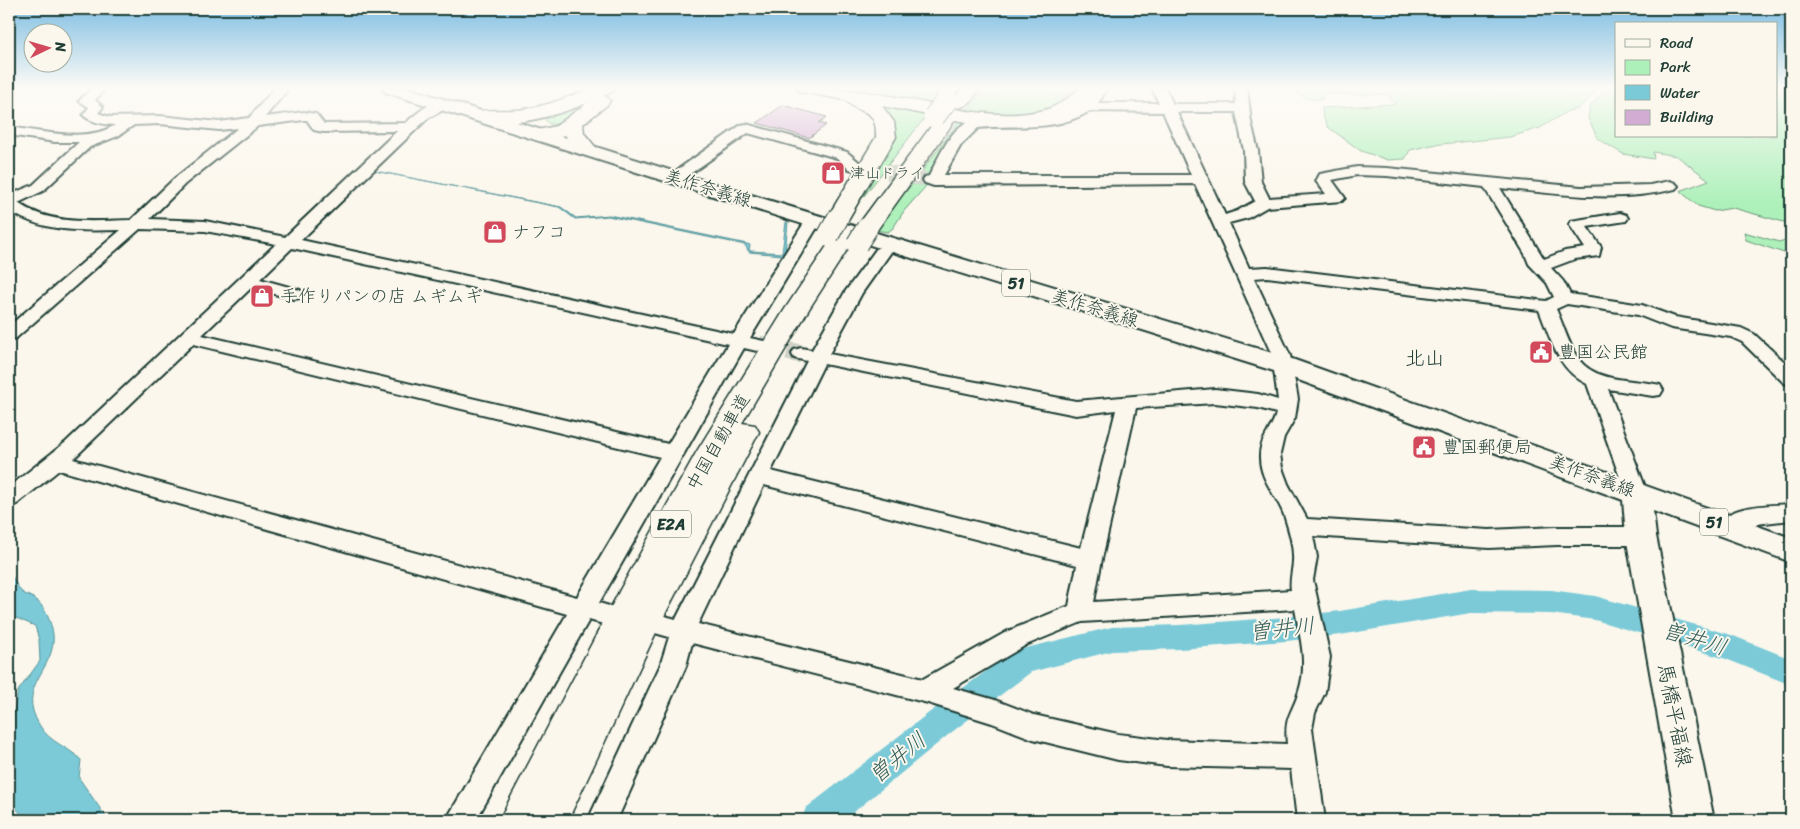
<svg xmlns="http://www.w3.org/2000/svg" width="1800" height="829" viewBox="0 0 1800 829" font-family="Sriracha,'Klee One',sans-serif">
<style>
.green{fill:#adf0ba;stroke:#669677}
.water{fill:#7bcad8;stroke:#569296}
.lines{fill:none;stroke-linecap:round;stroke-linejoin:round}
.river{fill:#7bcad8;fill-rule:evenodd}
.building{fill:#d3acd4;stroke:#1f3d34}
.minor-tunnel-far1{stroke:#cfd2c7;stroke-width:15;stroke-dasharray:15 8;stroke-linecap:butt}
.minor-tunnel{stroke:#cfd2c7;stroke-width:19;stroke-dasharray:19 10;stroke-linecap:butt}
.minor-casing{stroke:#1f3d34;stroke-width:4}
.major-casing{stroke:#1f3d34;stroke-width:4}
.highway-casing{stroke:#1f3d34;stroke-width:3}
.minor{fill:#fbf7ec;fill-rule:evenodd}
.major{fill:#fbf7ec;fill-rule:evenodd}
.highway{fill:#fbf7ec;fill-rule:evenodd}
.highway-bridge-casing{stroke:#1f3d34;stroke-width:23;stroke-linecap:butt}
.highway-bridge{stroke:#fbf7ec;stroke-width:21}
.labels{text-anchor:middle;stroke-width:4;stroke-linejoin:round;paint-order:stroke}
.far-poi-label{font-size:15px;fill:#1f3d34;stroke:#fbf7ec;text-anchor:start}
.shield{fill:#fbf7ec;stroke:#61756b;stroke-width:1}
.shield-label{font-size:16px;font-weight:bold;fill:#1f3d34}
.street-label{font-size:18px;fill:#1f3d34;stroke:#fbf7ec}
.poi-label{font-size:18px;fill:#1f3d34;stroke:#fbf7ec;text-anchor:start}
.quarter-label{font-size:20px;fill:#1f3d34;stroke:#fbf7ec}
.near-street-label{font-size:21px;fill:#1f3d34;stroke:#fbf7ec}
.near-water-label{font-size:22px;font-style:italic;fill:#36605d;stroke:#fbf7ec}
</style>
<rect width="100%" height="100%" fill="#fbf7ec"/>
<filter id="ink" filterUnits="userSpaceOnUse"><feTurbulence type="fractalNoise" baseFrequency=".02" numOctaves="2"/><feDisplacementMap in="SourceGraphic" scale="10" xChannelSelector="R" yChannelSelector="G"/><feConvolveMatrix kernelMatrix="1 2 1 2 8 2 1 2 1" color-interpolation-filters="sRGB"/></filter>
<g filter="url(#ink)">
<path class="green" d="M883 88H950L936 104 852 89Z
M985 88H1073C1063 120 993 114 967 110Z
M1091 88H1098C1086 122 1029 123 999 123 990 123 980 121 972 124 956 131 942 162 934 177L918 176 962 117C994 122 1079 130 1091 88Z
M1289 88H1600L1578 109 1568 111 1540 128 1510 137 1432 145 1410 150 1405 159 1388 160 1361 151 1328 127 1323 117 1322 108 1395 104 1387 94 1356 95 1325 93 1321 100 1306 98Z
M1616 88V136H1776V88L1791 94V224L1733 208 1715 211 1698 206 1680 191 1709 180 1677 156 1653 152 1654 159 1623 154 1598 139 1588 118 1590 106 1606 89Z
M868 102 930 111 850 214 889 139Z
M579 105 584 107 560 124H549L545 120 557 112Z
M917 178 926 181V186L904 211 893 228 888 232 875 230Z
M1744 232 1779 242 1791 238V258L1784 253 1746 240Z"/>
<path class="water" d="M375 171 561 207 576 218 609 215 747 244 750 245 749 250 751 251 782 253 786 222H788L785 253 786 260 784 259 783 255 749 252 745 245 608 216 575 219 559 207Z
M9 571C13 577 17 588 23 593 26 595 30 596 33 598 44 604 51 621 53 634 57 670 14 685 40 726 50 743 69 747 81 760L79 778 108 820H27L9 801V719L13 716 18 691 40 661 39 640 35 626 9 615Z"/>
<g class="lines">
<path class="river" d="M1471 589 1551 590 1595 596 1731 635 1791 659V685L1726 659 1595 620 1551 614 1471 613 1340 635 1286 641 1180 649 1112 651 1031 672 948 735 844 820H801L806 808 926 715 1011 653 1022 649 1112 627 1180 625 1286 617 1340 611Z"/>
</g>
<path class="building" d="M783 105 827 117 819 123 826 125 809 138 757 123Z"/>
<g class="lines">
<path class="minor-tunnel-far1" d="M865 168 930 180"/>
<path class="minor-tunnel" d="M759 345 801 354"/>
<g class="minor-casing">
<path id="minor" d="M92 88H106L95 100 103 107 98 113 110 117 160 116 219 122 249 118 275 88H289L265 117 304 112 316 114 324 124 406 123C416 114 432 99 447 102L449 105 447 108 428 118 301 240 734 334 804 223H816L818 226 750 338 764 341 766 345 764 349 757 351 744 348 599 603 616 608 619 615 616 622 607 625 589 620 476 820H446L567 614 59 470 17 504 9 506V487L66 442 276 244 205 231 140 229 15 339 9 341V326L121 230C84 231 41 233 9 210V195L33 185 79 142H55L9 135V127C40 131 88 143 115 125 106 125 90 122 83 115L89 107 79 101ZM304 120H307L314 130 323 132 397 131 285 237 205 221 150 219 185 184 258 126ZM160 124 219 130 238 128 175 178 131 220C93 221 51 226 18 203L43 191 90 147 118 136 134 125ZM292 248 728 344 668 444 202 335 251 288 294 299 300 298 303 294 300 290 260 279ZM193 344 660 457 577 597 73 459Z
M1095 88H1108L1098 103H1159L1152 88H1165L1173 104H1236L1235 88H1247L1251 122 1258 151 1261 182 1269 198 1326 194 1316 181 1320 174 1357 167 1387 168 1581 187 1650 185 1670 181 1675 183 1678 186 1675 189C1618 203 1558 194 1500 188L1544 259 1565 251 1585 248 1569 224 1571 221 1620 213 1626 215 1628 218 1626 221 1587 227 1601 247 1599 256 1575 259 1551 268 1563 281 1570 294 1642 305 1675 317 1741 328 1754 334 1791 368V385L1784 383 1742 342 1731 337 1671 328 1638 315 1567 304 1556 309C1563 324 1570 349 1580 361 1598 383 1635 379 1660 385L1663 390 1660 395 1653 396 1608 389 1647 492 1644 498 1636 500 1628 498 1625 492 1587 384C1557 369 1551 339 1539 310L1267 277 1254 278 1290 355 1298 399 1295 418 1284 437 1280 454 1282 468 1288 484 1307 519 1489 530 1557 527H1641L1649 530 1652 536 1649 542 1641 545H1557L1489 548 1313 536 1317 557 1313 580 1330 657 1325 692 1315 713 1312 729 1325 820H1297L1291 769 1167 766 1118 760 1033 739 992 723 928 703 692 643 686 666 617 820H588L660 666 669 637 648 631 645 624 648 617 657 614 676 619 807 361 794 358 792 354 794 350 801 348 812 350 845 292 877 248H889L891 252 862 293 829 354 1076 401 1215 389 1258 394 1278 400 1272 355 1195 184 934 186 925 183 923 180 925 177 929 176C938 159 949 131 967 122 977 117 990 120 1001 120 1035 120 1075 120 1095 88ZM1090 111 1163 112 1191 175H944L961 145 978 128C1017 124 1053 133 1090 111ZM1177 112H1236L1244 151 1245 182 1255 201 1237 211 1225 215ZM1357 175 1387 176 1484 187 1525 254 1529 264 1547 283 1554 297 1546 301 1267 267 1249 268 1229 223 1248 218 1267 207 1342 201 1345 198 1332 180ZM824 364 1076 415 1116 410 1081 548 771 471ZM1215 403 1258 408 1276 413C1273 428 1260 439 1260 455 1259 479 1276 494 1284 515 1288 527 1293 543 1293 556 1294 568 1289 578 1291 590L1094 602 1102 559 1136 408ZM764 485 1077 565 1069 606 1008 631 923 679 698 624ZM1295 609C1300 637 1308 663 1299 691 1292 715 1284 715 1287 744L1167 740 1118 734 1034 715 995 700 953 688 1026 645 1082 622Z
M746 124 847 152 859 162 870 165 872 168 870 171 865 172 849 169 837 158 748 133 680 181H670L668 178 670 175 741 125Z
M1791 504V520L1748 525 1727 536 1719 533 1716 527C1728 504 1768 506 1791 504Z"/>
</g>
<g class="major-casing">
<path id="major" d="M383 88H408L682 174 1292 359 1791 538V562L1653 511 1656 536 1714 820H1676L1626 536 1623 500 1274 371 668 182 385 92Z"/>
</g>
<g class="highway-casing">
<path id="highway" d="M591 88H615L612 92 603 96 607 97 610 101 607 105 583 124 584 133 597 149 594 153C580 157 573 146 565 135L540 141 533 139 530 135 533 131 556 126 587 103C553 117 509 129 472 120L470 116 472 112C486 109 501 111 516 110 542 108 567 98 591 88Z
M797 88C831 87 863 91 896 97 943 106 993 121 1040 111 1055 108 1066 100 1077 91V88H1095V93C1067 133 996 127 955 120L875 233 867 235 859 233 856 228 938 117 882 106 894 122 896 137 849 218 846 223 838 225 830 223 827 218 876 137C877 104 858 117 846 100L806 93 800 92Z
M962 88H980C973 99 967 110 953 107L950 103Z
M843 232 851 234 854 239 809 309 742 423 755 425 759 432 660 624 568 820H499L621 588 697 451 785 309 835 234Z"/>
</g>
<use href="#minor" class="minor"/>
<use href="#major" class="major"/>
<use href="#highway" class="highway"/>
<g class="highway-bridge-casing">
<path id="highway-bridge" d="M934 117 947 100
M828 236 838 218
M857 244 867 228"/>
</g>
<use href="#highway-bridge" class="highway-bridge"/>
</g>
</g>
<linearGradient id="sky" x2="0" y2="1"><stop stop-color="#7cbde2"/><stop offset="0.43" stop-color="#fdfbf6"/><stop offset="1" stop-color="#fdfbf6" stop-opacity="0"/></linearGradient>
<rect width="1800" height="204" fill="url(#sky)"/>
<defs>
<g id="shop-square" transform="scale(1.25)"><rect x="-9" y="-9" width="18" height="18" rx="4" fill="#d1495b" stroke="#fbf7ec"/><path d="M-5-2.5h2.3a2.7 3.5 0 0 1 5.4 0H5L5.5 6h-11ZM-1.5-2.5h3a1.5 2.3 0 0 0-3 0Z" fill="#fff"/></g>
<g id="civic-square" transform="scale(1.25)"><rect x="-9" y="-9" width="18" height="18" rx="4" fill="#d1495b" stroke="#fbf7ec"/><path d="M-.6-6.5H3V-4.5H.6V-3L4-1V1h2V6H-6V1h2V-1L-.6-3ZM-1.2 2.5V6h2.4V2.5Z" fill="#fff"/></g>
</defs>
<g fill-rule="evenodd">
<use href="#shop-square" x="833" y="173"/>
<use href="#shop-square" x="495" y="232"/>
<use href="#shop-square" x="262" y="296"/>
<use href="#civic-square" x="1541" y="352"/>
<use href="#civic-square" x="1424" y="447"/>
</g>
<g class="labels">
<g class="far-poi-label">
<text x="850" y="178">津山ドライ</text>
</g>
<g class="shield">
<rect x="1002" y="269.5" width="28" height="27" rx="4"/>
<rect x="1700" y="508.5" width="28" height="27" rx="4"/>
<rect x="651" y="510.5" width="40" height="27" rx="4"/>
</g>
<g class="shield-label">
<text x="1016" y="289">51</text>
<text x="1714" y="528">51</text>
<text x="671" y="530">E2A</text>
</g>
<g class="street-label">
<text transform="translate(708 188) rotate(17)" y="6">美作奈義線</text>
<text transform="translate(1095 308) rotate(17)" y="6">美作奈義線</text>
<text transform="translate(718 442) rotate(-60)" y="6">中国自動車道</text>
<text transform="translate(1592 476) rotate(20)" y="6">美作奈義線</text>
</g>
<g class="poi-label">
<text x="512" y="238">ナフコ</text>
<text x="280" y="302">手作りパンの店 ムギムギ</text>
<text x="1558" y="358">豊国公民館</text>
<text x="1442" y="453">豊国郵便局</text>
</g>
<g class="quarter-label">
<text x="1425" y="365">北山</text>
</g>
<g class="near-street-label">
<text transform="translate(1675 715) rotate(79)" y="7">馬橋平福線</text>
</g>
<g class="near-water-label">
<text transform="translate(1282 628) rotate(-6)" y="8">曽井川</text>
<text transform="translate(1695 638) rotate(17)" y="8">曽井川</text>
<text transform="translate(897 757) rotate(-39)" y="8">曽井川</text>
</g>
</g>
<rect width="1800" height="829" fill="none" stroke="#fbf7ec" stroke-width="30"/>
<rect x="15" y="15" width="1770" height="799" fill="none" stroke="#1f3d34" stroke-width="2" filter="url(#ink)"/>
<rect x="1615" y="22" width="162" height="115" fill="#fbf7ec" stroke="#a3ada2"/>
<rect x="1625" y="39" width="25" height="8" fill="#fbf7ec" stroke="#a3ada2"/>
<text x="1660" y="48" font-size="15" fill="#1f3d34">Road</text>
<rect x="1625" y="60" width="25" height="15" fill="#adf0ba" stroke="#a3ada2"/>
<text x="1660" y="72" font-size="15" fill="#1f3d34">Park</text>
<rect x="1625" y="85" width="25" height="15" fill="#7bcad8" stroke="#a3ada2"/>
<text x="1660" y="98" font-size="15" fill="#1f3d34">Water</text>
<rect x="1625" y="110" width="25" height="15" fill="#d3acd4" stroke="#a3ada2"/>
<text x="1660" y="122" font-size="15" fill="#1f3d34">Building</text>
<g transform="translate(48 48) rotate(85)"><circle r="24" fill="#fbf7ec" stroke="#a3ada2"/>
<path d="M0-4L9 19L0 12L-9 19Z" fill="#d1495b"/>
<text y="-8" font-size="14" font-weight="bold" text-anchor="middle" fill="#1f3d34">N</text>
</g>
</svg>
